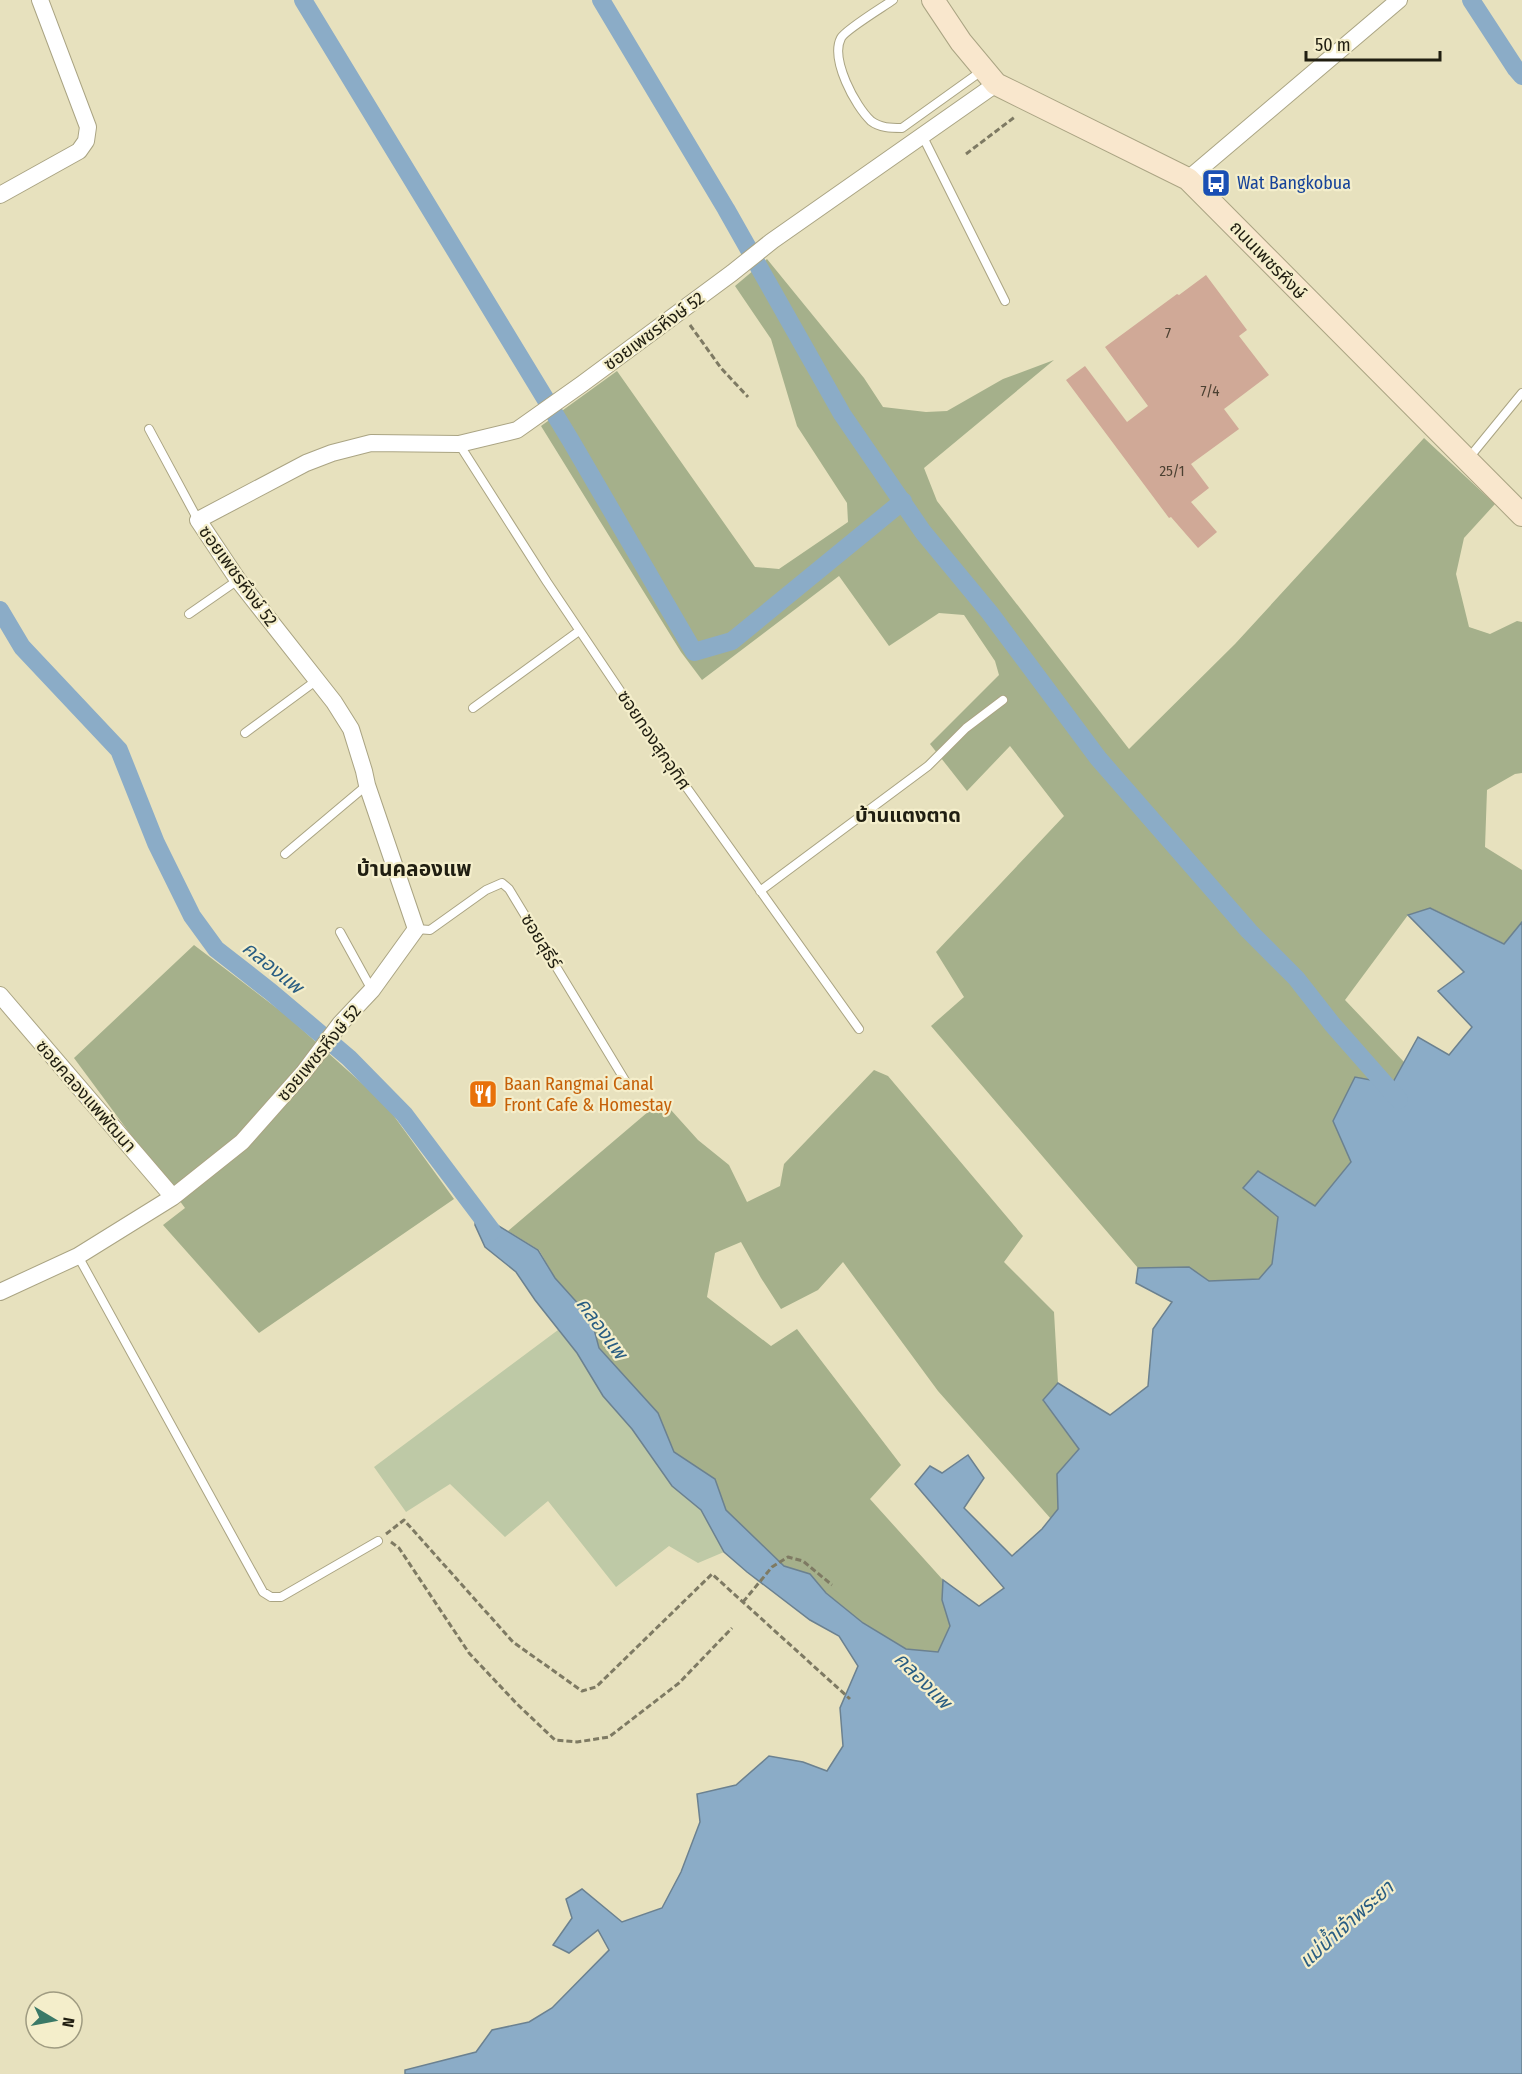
<svg xmlns="http://www.w3.org/2000/svg" width="1522" height="2074" viewBox="0 0 1522 2074" font-family="'Fira Sans Condensed','Noto Sans Thai',sans-serif">
<style>
.green{fill:#bec9a6}
.forest{fill:#a5b08b}
.water{fill:#8bacc7;stroke:#6b8190;stroke-width:1.5}
.lines{fill:none;stroke-linecap:round;stroke-linejoin:round}
.canal{stroke:#8bacc7;stroke-width:18}
.building{fill:#d0a997}
.lane-casing{stroke:#aaa483;stroke-width:10}
.street-casing{stroke:#aaa483;stroke-width:18}
.secondary-casing{stroke:#aaa483;stroke-width:24}
.path{stroke:#7e7a63;stroke-width:3;stroke-dasharray:6 3;stroke-linecap:butt}
.lane{stroke:#fff;stroke-width:8}
.street{stroke:#fff;stroke-width:16}
.secondary{stroke:#f9e7cd;stroke-width:22}
.labels{text-anchor:middle;stroke-width:4.5;stroke-linejoin:round;paint-order:stroke}
.number-label{font-size:15px;fill:#4c4132}
.transit-label{font-size:18px;fill:#164399;stroke:#f4eecb;text-anchor:start}
.street-label{font-size:18px;fill:#201e11;stroke:#f4eecb}
.food-label{font-size:18px;fill:#c56008;stroke:#f4eecb;text-anchor:start}
.neighbourhood-label{font-size:20px;font-weight:bold;fill:#201e11;stroke:#f4eecb}
.water-label{font-size:20px;font-style:italic;fill:#295d82;stroke:#f4eecb}
.quarter-label{font-size:21px;font-weight:bold;fill:#201e11;stroke:#f4eecb}
</style>
<rect width="100%" height="100%" fill="#e7e1be"/>
<path class="green" d="M558 1330 577 1353 603 1396 632 1429 672 1486 701 1510 724 1552 698 1563 669 1546 616 1587 548 1501 505 1537 450 1484 406 1512 374 1467Z"/>
<path class="forest" d="M767 259 864 378 883 407 926 412 947 411 1003 379 1054 360 924 468 937 501 1129 749 1235 644 1424 438 1495 504 1464 538 1456 574 1469 627 1490 634 1517 621 1522 622V773L1515 774 1487 790 1485 847 1522 870V922L1505 944 1431 908 1408 915 1345 1000 1404 1062 1392 1085 1333 1121 1351 1162 1315 1206 1259 1171 1243 1188 1278 1217 1272 1264 1259 1280 1209 1281 1189 1267 1138 1268 931 1026 964 997 936 952 1064 816 1010 746 967 791 930 744 999 675 995 661 964 615 939 613 889 646 839 576 702 680 681 652 541 426 617 371 755 567 779 569 848 522 847 503 797 426 771 339 735 286Z
M194 945 287 1016 386 1105 454 1199 259 1333 163 1225 185 1208 74 1058Z
M874 1070 888 1076 1023 1236 1004 1262 1054 1312 1058 1383 1043 1401 1079 1449 1057 1474 1058 1509 1051 1519 938 1391 843 1262 818 1290 781 1309 761 1278 741 1242 715 1253 707 1297 771 1346 797 1329 901 1465 870 1499 943 1580 942 1600 950 1626 938 1652 906 1649 863 1623 826 1593 810 1574 784 1566 726 1510 715 1479 674 1453 658 1413 599 1348 591 1318 555 1278 539 1250 508 1231 662 1100 698 1140 729 1165 747 1202 780 1186 784 1164Z"/>
<path class="water" d="M1430 908 1504 944 1522 922V2074H405V2070L476 2052 492 2030 529 2022 552 2008 609 1950 598 1930 569 1953 553 1945 572 1918 566 1899 582 1889 622 1922 662 1908 681 1872 700 1822 697 1794 736 1785 769 1756 803 1762 827 1771 843 1746 840 1708 858 1666 839 1636 810 1620 747 1572 724 1552 701 1510 672 1486 632 1429 603 1396 577 1353 535 1300 516 1272 485 1247 475 1225 476 1212 538 1250 555 1278 591 1318 599 1348 658 1413 674 1452 715 1479 726 1510 784 1566 810 1574 826 1593 863 1623 906 1649 938 1652 950 1626 942 1600 943 1580 979 1606 1004 1588 915 1484 930 1466 942 1473 968 1455 984 1478 964 1508 1012 1556 1042 1529 1058 1509 1057 1474 1079 1449 1043 1400 1058 1383 1110 1415 1148 1386 1153 1329 1172 1302 1136 1283 1138 1268 1189 1267 1209 1281 1259 1279 1272 1264 1278 1217 1243 1188 1258 1171 1315 1206 1351 1162 1333 1121 1355 1077 1392 1084 1418 1037 1449 1055 1472 1027 1438 991 1464 972 1408 915Z"/>
<g class="lines">
<path class="canal" d="M303 0 571 441 694 652 732 641 903 501
M601 0 726 209 842 414 923 532 990 613 1098 758 1249 931 1296 978 1332 1024 1399 1100
M1471 0 1516 69 1522 76
M0 610 22 647 119 750 156 843 192 916 216 949 271 992 349 1058 404 1114 492 1231"/>
</g>
<path class="building" d="M1206 275 1247 330 1239 336 1269 375 1224 409 1239 429 1191 464 1209 488 1191 502 1217 532 1198 548 1171 517 1169 518 1066 380 1085 366 1127 422 1148 406 1105 347 1177 294 1179 295Z"/>
<g class="lines">
<g class="lane-casing">
<path id="lane" d="M893 0C883 7 845 30 841 38 830 59 855 106 871 121 880 128 891 128 902 128L983 70
M922 135 1005 301
M149 429 198 520
M459 444 547 582 662 753 859 1029
M1468 459 1522 393
M189 614 238 580
M473 708 579 631
M245 733 317 680
M285 854 367 785
M760 891 928 766 966 728 1003 700
M416 929 430 930 486 890 502 883 509 889 629 1087
M340 932 372 990
M78 1256 263 1592 271 1597H281L378 1541"/>
</g>
<g class="street-casing">
<path id="street" d="M1188 179 1399 0
M0 195 79 151 86 141 88 127 40 0
M0 995 173 1197
M0 1292 78 1256 173 1197 242 1142 304 1072 340 1024 372 990 416 929 367 785 364 771 351 729 334 702 238 580 198 520 306 463 332 453 371 443 459 444 517 430 582 384 732 273 772 241 996 84"/>
</g>
<g class="secondary-casing">
<path id="secondary" d="M933 0 961 42 996 84 1188 179 1522 515"/>
</g>
<path class="path" d="M966 154 1016 116
M690 325 721 368 748 397
M386 1534 404 1520 513 1642 582 1691 596 1687 712 1574 850 1699
M391 1542 399 1548 469 1653 517 1704 555 1740 577 1742 609 1737 679 1683 732 1628
M743 1602 772 1567 788 1557 803 1561 832 1585"/>
<use href="#lane" class="lane"/>
<use href="#street" class="street"/>
<use href="#secondary" class="secondary"/>
</g>
<defs>
<g id="bus-square" transform="scale(1.5)"><rect x="-9" y="-9" width="18" height="18" rx="4" fill="#1a4fb4" stroke="#f4eecb"/><path d="M-5-6H5V4H4V6H2V4H-2V6H-4V4H-5ZM-3.5-4V0h7V-4ZM-3.5 1.2v1.5H-2V1.2ZM2 1.2v1.5H3.5V1.2Z" fill="#fff"/></g>
<g id="restaurant-square" transform="scale(1.5)"><rect x="-9" y="-9" width="18" height="18" rx="4" fill="#e8710a" stroke="#f4eecb"/><path d="M-5-6h1v4h1v-4h1v4h1v-4h1v5L-1.5 .5V6h-2V.5L-5-1ZM5-6V6H3V1.5H1.5Q1.5-4 5-6Z" fill="#fff"/></g>
</defs>
<g fill-rule="evenodd">
<use href="#bus-square" x="1216" y="183"/>
<use href="#restaurant-square" x="483" y="1094"/>
</g>
<g class="labels">
<g class="number-label">
<text x="1168" y="338">7</text>
<text x="1210" y="396">7/4</text>
<text x="1172" y="476">25/1</text>
</g>
<g class="transit-label">
<text x="1237" y="189">Wat Bangkobua</text>
</g>
<g class="street-label">
<text transform="translate(1268 260) rotate(46)" y="6">ถนนเพชรหึงษ์</text>
<text transform="translate(654 331) rotate(-36)" y="6">ซอยเพชรหึงษ์ 52</text>
<text transform="translate(238 576) rotate(54)" y="6">ซอยเพชรหึงษ์ 52</text>
<text transform="translate(654 740) rotate(56)" y="6">ซอยทองสุกอุทิศ</text>
<text transform="translate(541 941) rotate(59)" y="6">ซอยสุธีร์</text>
<text transform="translate(319 1053) rotate(-50)" y="6">ซอยเพชรหึงษ์ 52</text>
<text transform="translate(86 1096) rotate(49)" y="6">ซอยคลองแพพัฒนา</text>
</g>
<g class="food-label">
<text x="504" y="1090">Baan Rangmai Canal<tspan x="504" dy="21">Front Cafe &amp; Homestay</tspan></text>
</g>
<g class="neighbourhood-label">
<text x="908" y="822">บ้านแตงตาด</text>
</g>
<g class="water-label">
<text transform="translate(273 967) rotate(39)" y="7">คลองแพ</text>
<text transform="translate(602 1328) rotate(54)" y="7">คลองแพ</text>
<text transform="translate(923 1680) rotate(45)" y="7">คลองแพ</text>
<text transform="translate(1346 1924) rotate(-42)" y="7">แม่น้ำเจ้าพระยา</text>
</g>
<g class="quarter-label">
<text x="414" y="876">บ้านคลองแพ</text>
</g>
</g>
<g transform="translate(54 2020) rotate(100)"><circle r="28" fill="#f4eecb" stroke="#9f9b81" stroke-width="1.5"/>
<path d="M0-4.5L10 22L0 15L-10 22Z" fill="#3a7967"/>
<text y="-9" font-size="16" font-weight="bold" text-anchor="middle" fill="#201e11">N</text>
</g>
<path d="M1306 51v9h134v-9" fill="none" stroke="#201e11" stroke-width="3"/>
<text x="1315" y="51" font-size="18" fill="#201e11" stroke="#f4eecb" stroke-width="4.5" paint-order="stroke">50 m</text>
</svg>
